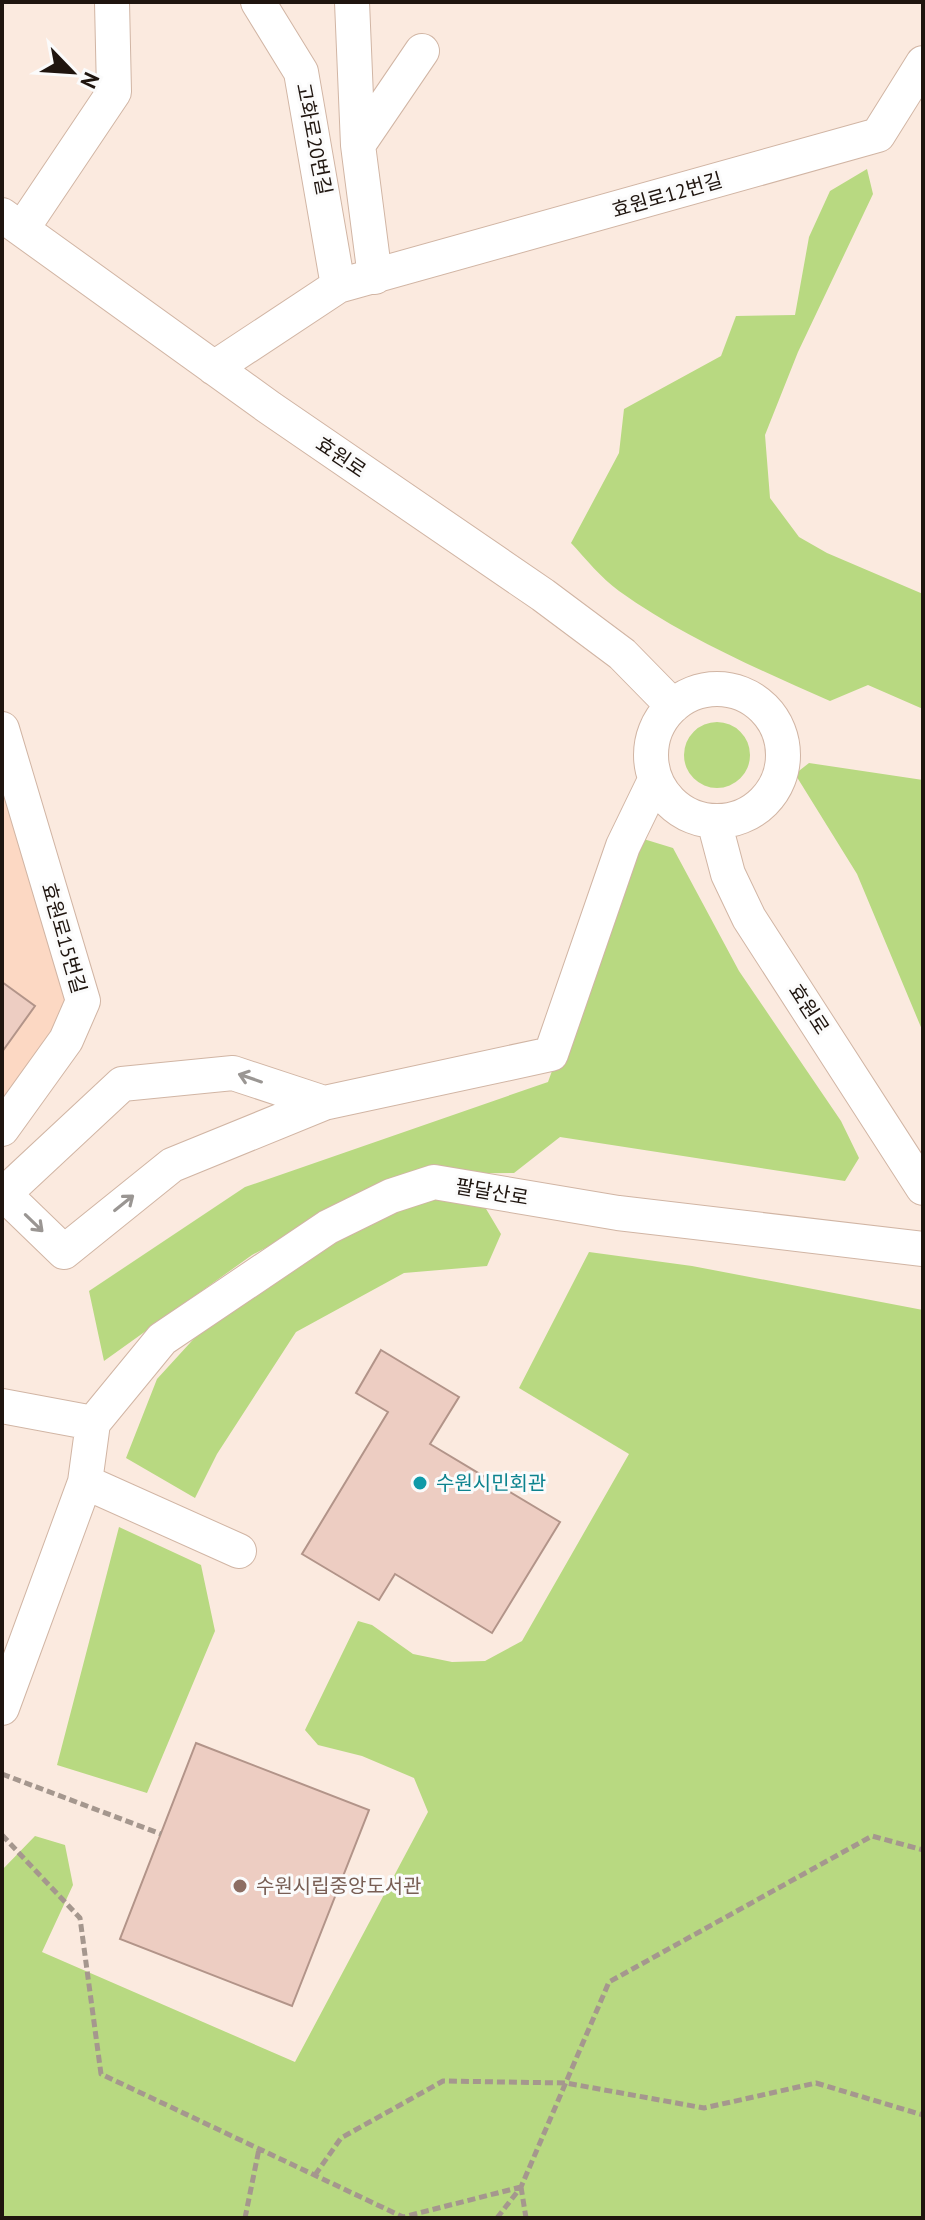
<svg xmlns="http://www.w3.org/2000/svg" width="925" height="2220" viewBox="0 0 925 2220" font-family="'PT Sans','Noto Sans KR',sans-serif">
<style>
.built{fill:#fcd8c3}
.green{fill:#b8d981}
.building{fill:#edcdc2;stroke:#b29489;stroke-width:2}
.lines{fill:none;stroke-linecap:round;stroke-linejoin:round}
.minor-casing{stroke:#d1b5a4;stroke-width:36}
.path{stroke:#a5978e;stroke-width:5;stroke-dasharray:8 4;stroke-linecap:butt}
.minor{stroke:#fff;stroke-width:34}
.oneway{stroke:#9a9693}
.culture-dot{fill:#0f9aa8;stroke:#fbfbfb;stroke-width:3}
.education-dot{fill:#8d6e63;stroke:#fbfbfb;stroke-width:3}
.labels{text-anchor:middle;stroke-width:6;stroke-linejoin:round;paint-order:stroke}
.street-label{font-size:20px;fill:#1f150f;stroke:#fbfbfb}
.culture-label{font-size:20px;fill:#0d838f;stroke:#fbfbfb;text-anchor:start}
.education-label{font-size:20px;fill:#785e54;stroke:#fbfbfb;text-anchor:start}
</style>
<rect width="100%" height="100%" fill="#fbeadf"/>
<path class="built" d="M2 788 75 1002 2 1120Z"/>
<path class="green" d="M867 169 873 194 798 352 765 435 770 498 799 537 827 553 923 594V709L868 685 830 701C758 669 683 637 619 591 601 578 586 559 571 543L619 453 624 409 721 356 736 316 795 315 809 237 830 191Z
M684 755a33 33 0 1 1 66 0a33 33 0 1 1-66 0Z
M809 763 923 780V1032L857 874 795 774Z
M637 837 673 848 739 971 841 1121 859 1158 845 1181 560 1137 514 1173 404 1174 252 1255 104 1361 89 1291 245 1187 548 1082Z
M436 1189 479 1197 501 1234 487 1266 404 1273 296 1332 217 1454 195 1498 126 1458 157 1379 211 1320 347 1231Z
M589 1252 692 1266 923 1310V2218H2V1870L35 1836 65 1845 73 1885 42 1952 295 2062 428 1812 414 1778 362 1756 318 1745 305 1730 358 1621 372 1625 413 1654 452 1662 485 1661 522 1641 629 1454 519 1388Z
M119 1527 201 1565 215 1631 147 1793 57 1765Z"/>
<path class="building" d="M2 982 35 1006 2 1052Z
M381 1350 459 1397 430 1444 560 1522 492 1633 395 1574 379 1600 302 1554 388 1412 356 1393Z
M196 1743 369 1810 292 2006 120 1939Z"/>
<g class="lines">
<g class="minor-casing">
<path id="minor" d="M258 2 301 72 338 286
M352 2 358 145
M2 215 270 408 543 595 622 654 673 706
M22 229 114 92 112 2
M375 277 358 145 422 51
M214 368 338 286 878 135 923 63
M651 755a66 66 0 1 1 132 0a66 66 0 1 1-132 0Z
M2 729 83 1001 66 1040 2 1129
M714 821 728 874 749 918 923 1188
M324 1103 233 1073 122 1084 4 1194 64 1252 172 1165 324 1103 551 1054 623 846 655 780
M2 1406 93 1423
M85 1482 239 1551
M2 1708 85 1482 93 1423 162 1339 328 1227 391 1196 434 1182 618 1213 923 1249"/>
</g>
<path class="path" d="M2 1774 161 1834
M2 1835 80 1918 101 2074 403 2217 521 2187
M315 2175 341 2138 443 2081 566 2083 704 2108 816 2083 923 2115
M521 2187 526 2218
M245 2218 259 2149
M497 2218 521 2187 609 1982 872 1836 923 1850"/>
<use href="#minor" class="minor"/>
</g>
<defs><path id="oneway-shaft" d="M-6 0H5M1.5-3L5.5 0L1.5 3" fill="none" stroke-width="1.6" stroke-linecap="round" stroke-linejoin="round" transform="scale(2)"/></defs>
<g class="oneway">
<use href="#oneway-shaft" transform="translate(250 1078) rotate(-161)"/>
<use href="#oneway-shaft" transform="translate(124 1203) rotate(-39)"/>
<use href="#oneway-shaft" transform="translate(34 1223) rotate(44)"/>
</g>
<circle class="culture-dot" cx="420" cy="1483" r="8"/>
<circle class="education-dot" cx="240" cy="1886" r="8"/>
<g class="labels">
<g class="street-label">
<text transform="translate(314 139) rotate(79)" y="7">고화로20번길</text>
<text transform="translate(667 195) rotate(-16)" y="7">효원로12번길</text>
<text transform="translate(341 457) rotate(34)" y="7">효원로</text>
<text transform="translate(64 938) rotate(74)" y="7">효원로15번길</text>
<text transform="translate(809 1009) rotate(57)" y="7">효원로</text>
<text transform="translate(492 1192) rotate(10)" y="7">팔달산로</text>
</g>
<g class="culture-label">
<text x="436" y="1490">수원시민회관</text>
</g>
<g class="education-label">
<text x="256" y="1893">수원시립중앙도서관</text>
</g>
</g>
<rect width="925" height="2220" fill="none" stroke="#1f150f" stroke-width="8"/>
<g transform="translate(72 72) rotate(115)" stroke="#fbfbfb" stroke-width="6" paint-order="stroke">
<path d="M0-6L14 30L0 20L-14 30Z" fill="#1f150f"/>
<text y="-12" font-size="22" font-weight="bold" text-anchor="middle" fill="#1f150f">N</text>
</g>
</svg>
